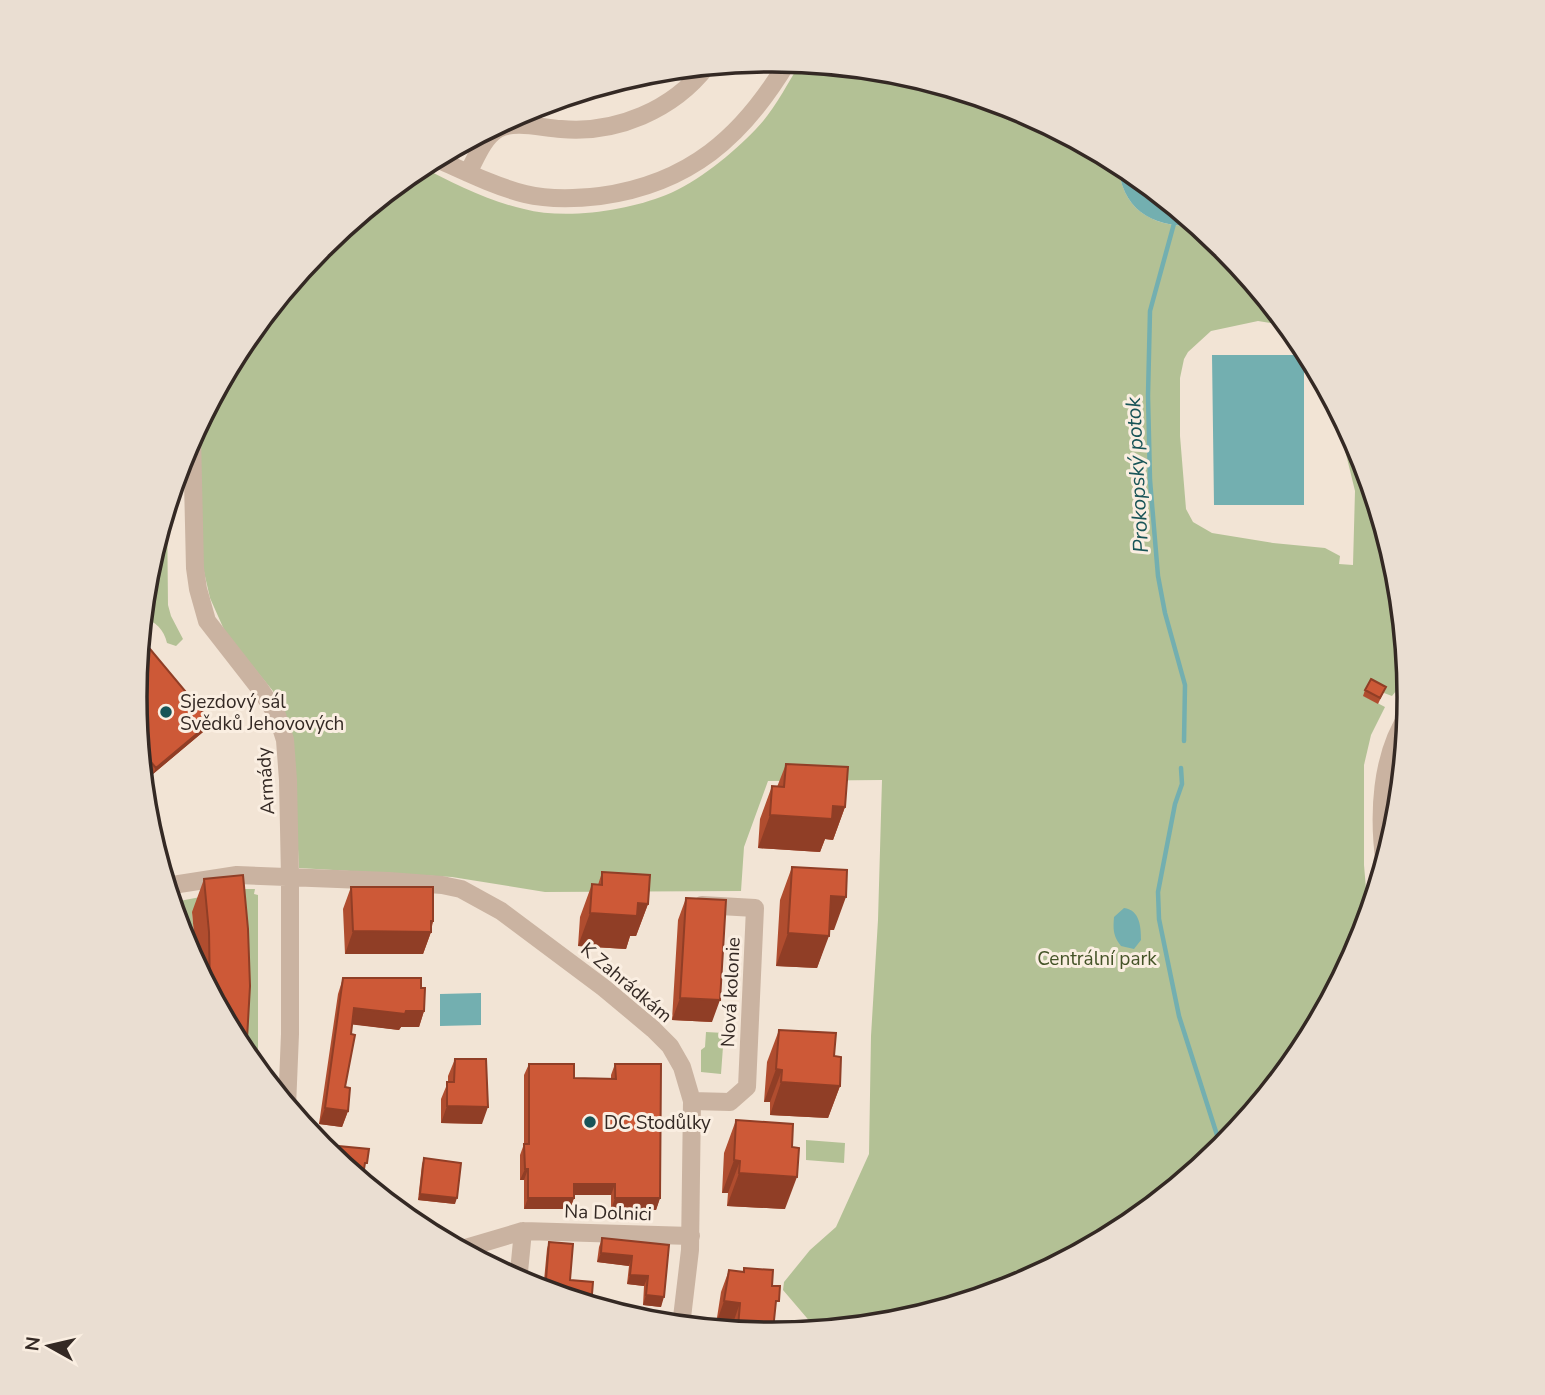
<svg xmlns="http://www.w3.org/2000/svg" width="1545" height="1395" viewBox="0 0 1545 1395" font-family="'Nunito Sans',sans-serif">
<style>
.green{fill:#b3c195}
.water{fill:#73afb0}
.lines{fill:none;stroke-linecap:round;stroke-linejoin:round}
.stream{stroke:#73afb0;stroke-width:4.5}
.minor{stroke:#cab3a1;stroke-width:18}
.wall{fill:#b04d2f}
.shaded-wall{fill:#903e26}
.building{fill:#cd5937;stroke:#903e26;stroke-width:2}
.poi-dot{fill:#185457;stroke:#faeee1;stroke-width:2.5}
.labels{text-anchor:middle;stroke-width:6;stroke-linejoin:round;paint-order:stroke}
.poi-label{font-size:19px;fill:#342924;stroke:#faeee1;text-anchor:start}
.street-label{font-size:19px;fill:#342924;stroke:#faeee1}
.park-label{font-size:19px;fill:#445327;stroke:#faeee1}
.water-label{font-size:21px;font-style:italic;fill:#185457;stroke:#faeee1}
.rim{fill:none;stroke:#342924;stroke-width:3.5}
</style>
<rect width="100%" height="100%" fill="#f2e4d5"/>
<path class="green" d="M801 62 897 72 1017 108 1118 162C1121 211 1153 228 1199 226L1224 247 1289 326 1258 321 1211 331 1188 352 1184 359 1180 378V436L1186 509 1193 522 1212 533 1273 543 1325 548 1340 556 1339 564 1353 565 1355 491 1345 450 1344 419 1362 454 1398 573 1408 676 1392 696 1384 693 1364 696 1385 707 1371 735 1364 765V865L1367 901 1371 913 1362 942 1303 1052 1223 1149 1127 1228 1016 1287 897 1323 818 1331 783 1290 784 1282 810 1250 836 1227 869 1154 871 1036 878 920 882 780 768 781 744 847 741 891 545 892 452 877 299 868 292 734 273 691 226 634 210 598 199 550 200 421 242 343 322 246 420 166C452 183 488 201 524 209 565 220 626 211 666 195 698 182 732 154 756 129 774 111 787 84 801 62Z
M167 505 168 605 171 616 183 639 176 646 167 643C164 630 156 621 142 618L147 573Z
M243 889H255L254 894 258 895V1071L242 1052 192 912 197 968 183 941 174 902Z
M706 1032 724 1033 721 1074 701 1072V1050L705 1047Z
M806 1140 845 1143 844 1163 806 1160Z"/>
<path class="water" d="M1118 162 1127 167 1199 226C1154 228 1121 212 1118 162Z
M1212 355H1304V505H1214Z
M1124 908C1140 910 1141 927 1141 940L1134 949 1121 946C1113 936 1113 929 1114 917Z
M481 993V1025L440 1026V994Z"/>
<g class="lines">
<path class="stream" d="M1175 220 1150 311 1148 396 1150 480 1158 576 1165 613 1185 685 1184 741
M1181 768 1182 784 1175 804 1158 892 1159 919 1179 1016 1217 1135 1220 1152"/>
<path class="minor" d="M435 158C464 171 494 186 525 194 550 200 574 199 600 196 689 184 743 137 788 61
M468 173C476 158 483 138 498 129 515 120 542 128 561 129 616 134 673 110 707 66
M192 437 195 568 198 589 207 621 260 689 277 715 285 740 288 780 290 877V1034L287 1107
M1385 866C1378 816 1380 756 1409 713
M166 886 237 875 389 881 442 885 461 889 501 911 604 988 653 1029 670 1046 682 1067 692 1101 690 1250 681 1326
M692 1101 730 1102 747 1087 755 908 702 905
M459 1250 523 1231 691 1236
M518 1282 523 1231"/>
</g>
<path class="wall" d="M1386 687 1378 704 1363 696 1365 690Z
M135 697 209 727 153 774 141 758Z
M786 764 845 807 833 840 825 839 820 852 758 848 760 819 772 786 777 787Z
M792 867 834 930H830L817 968 776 966 780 900Z
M602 872 648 904 636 936H630L626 949 578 946 580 917 592 884 598 885Z
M204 879 242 1052 197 968 192 912Z
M351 887 433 921 431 932 423 954H345L343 909Z
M686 898 712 1022 672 1020 678 920Z
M343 978 421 988 424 1011 419 1027H401L399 1030 352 1024 345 1087 348 1111 342 1127 319 1124 338 994Z
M779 1030 834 1056 840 1086 828 1118 770 1115V1102H764L767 1062Z
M455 1059 482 1124 441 1123V1099L448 1082V1076Z
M529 1064 574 1078 611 1079V1075L615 1064 660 1198 656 1210H611V1195H574V1198L570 1209H524V1180H520V1155L524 1144V1075Z
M736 1120 785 1209 727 1206 728 1193H722L724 1153Z
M424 1158 455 1204 418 1200 422 1164Z
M602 1238 669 1245 661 1307 643 1305 644 1286 627 1284 629 1266 597 1262 599 1247Z
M549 1242 570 1280 591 1306 543 1291 547 1249Z
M744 1268 772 1286 775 1313 773 1330 771 1335 731 1331 732 1326 716 1324 721 1292 729 1270 743 1272Z"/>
<path class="shaded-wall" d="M621 80 618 89H598L594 92H581L578 96H568Z
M211 722 209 727 153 774 156 768Z
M833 806 845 807 833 840 825 839 820 852 758 848 770 815Z
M831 896 846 897 834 930 820 929Z
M638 903 648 904 636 936H630L626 949 578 946 590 913Z
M433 921 430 932H431L423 954H345L353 931Z
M788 933 829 936 817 968 776 966Z
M680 998 720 1000 712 1022 672 1020Z
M354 1008 406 1011H424L419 1027H401L399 1030 348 1024Z
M235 1038 247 1039 242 1052Z
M776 1069 782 1070 770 1102H764Z
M781 1082 840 1086 828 1118 770 1115Z
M447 1106 488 1107 482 1124 441 1123Z
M325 1108 348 1111 342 1127 319 1124Z
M734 1160 740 1161 728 1193H722Z
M525 1169H528L524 1180H520Z
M739 1173 797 1177 785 1209 727 1206Z
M574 1184H615L611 1195H570Z
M420 1194 457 1198 455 1204 418 1200Z
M528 1198H574L570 1209H524Z
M615 1198H660L656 1210H611Z
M601 1253 632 1256 629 1266 597 1262Z
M630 1275 648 1276 644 1286 627 1284Z
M646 1295 664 1297 661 1307 643 1305Z
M557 1296 575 1297 574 1301Z
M724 1301 740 1303 732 1326 716 1324Z
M738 1327 773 1330 771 1335 736 1332Z"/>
<path class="building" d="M140 637 211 722 156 768 140 749 135 697Z
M1371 679 1386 687 1380 698 1365 690Z
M786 764 848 767 845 807 833 806 832 819 770 815 772 786 784 787Z
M792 867 847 870 846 897 831 896 829 936 788 933Z
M602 872 650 875 648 904 638 903 637 916 590 913 592 884 602 885Z
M243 875 248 929 250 986 247 1039 235 1038 210 992 209 932 204 879Z
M351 887H433V921H431V932L353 931Z
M686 898 726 900 720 1000 680 998Z
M343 978H421V988H425L424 1011H406L405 1014 354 1008 351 1034 355 1035 345 1087 350 1088 348 1111 325 1108Z
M779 1030 836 1033 834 1056 841 1057 840 1086 781 1082 782 1070 776 1069Z
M455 1059H486L488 1107 447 1106V1082H454Z
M529 1064H574V1078L616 1079 615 1064H661L660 1198H615V1184H574V1198H528V1169H525L524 1144H529Z
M736 1120 793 1124 792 1147 799 1148 797 1177 739 1173 740 1161 734 1160Z
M317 1144 369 1149 367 1163H365L364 1169H361L359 1180 321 1148Z
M424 1158 461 1163 457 1198 420 1194Z
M602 1238 669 1245 664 1297 646 1295 648 1276 630 1275 632 1256 601 1253Z
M549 1242 573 1244 570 1280 593 1282 591 1306 575 1301V1297L557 1296 545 1292Z
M475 1258 499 1260V1271Z
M744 1268 773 1270 772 1286H780L779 1301H776L773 1330 738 1327 740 1303 724 1301 729 1270 744 1272Z
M598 1308 617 1309 616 1314Z
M778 1331 798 1333 778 1335Z"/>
<g class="poi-dot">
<circle cx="166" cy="712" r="7"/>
<circle cx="590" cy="1122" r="7"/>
</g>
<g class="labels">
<g class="poi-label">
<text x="180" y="708">Sjezdový sál<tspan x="180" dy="22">Svědků Jehovových</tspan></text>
<text x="604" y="1129">DC Stodůlky</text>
</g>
<g class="street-label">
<text transform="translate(265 781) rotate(-94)" y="7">Armády</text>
<text transform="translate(627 982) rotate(40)" y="7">K Zahrádkám</text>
<text transform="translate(730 992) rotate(-87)" y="7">Nová kolonie</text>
<text transform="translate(608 1212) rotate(2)" y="7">Na Dolnici</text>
</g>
<g class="park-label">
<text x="1097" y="965">Centrální park</text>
</g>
<g class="water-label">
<text transform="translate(1137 475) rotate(-93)" y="7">Prokopský potok</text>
</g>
</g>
<path d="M0 0H1545V1395H0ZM147 697a625 625 0 1 1 1250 0a625 625 0 1 1-1250 0Z" fill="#eaded2" fill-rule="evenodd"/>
<path class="rim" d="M147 697a625 625 0 1 1 1250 0a625 625 0 1 1-1250 0Z"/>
<g transform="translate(49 1346) rotate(278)" stroke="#faeee1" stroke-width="5" paint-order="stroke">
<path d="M0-5L12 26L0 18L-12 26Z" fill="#342924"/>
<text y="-10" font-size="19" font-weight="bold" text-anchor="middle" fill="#342924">N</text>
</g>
</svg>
